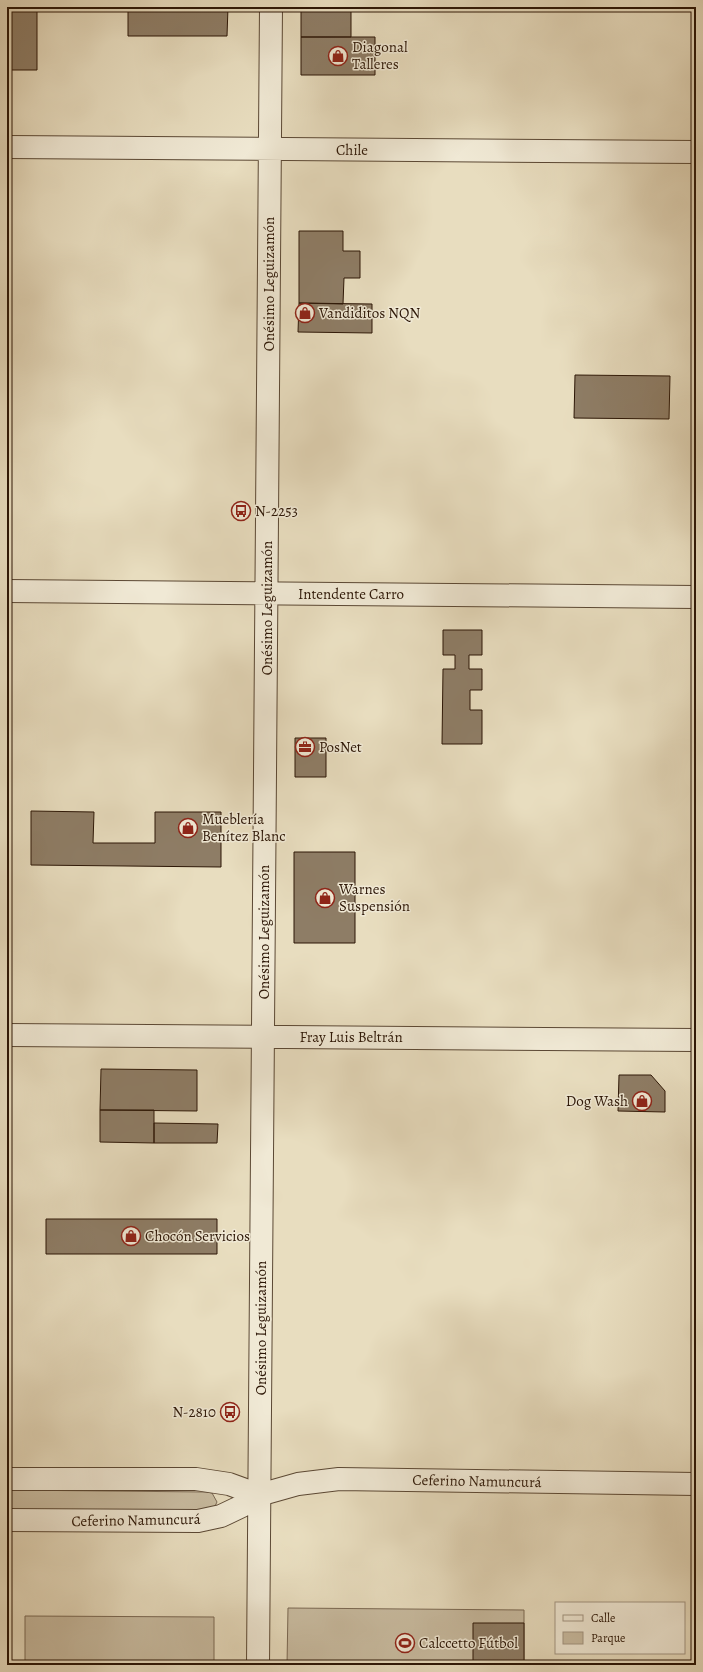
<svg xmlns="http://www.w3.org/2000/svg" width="703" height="1672" viewBox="0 0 703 1672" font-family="Alegreya,serif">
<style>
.green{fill:#c8bba0;stroke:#7a6853}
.building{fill:#8e7d66;stroke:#2c1606}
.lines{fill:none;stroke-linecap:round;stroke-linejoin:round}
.minor-casing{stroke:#5b4834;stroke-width:24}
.minor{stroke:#f0e9d5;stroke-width:22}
.labels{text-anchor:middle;stroke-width:3;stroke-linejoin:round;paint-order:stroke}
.poi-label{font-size:15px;fill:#2c1606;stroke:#f0e9d5;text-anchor:start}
.street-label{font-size:15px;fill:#2c1606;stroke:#f0e9d5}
</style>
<rect width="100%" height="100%" fill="#e8ddbf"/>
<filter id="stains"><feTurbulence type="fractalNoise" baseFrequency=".005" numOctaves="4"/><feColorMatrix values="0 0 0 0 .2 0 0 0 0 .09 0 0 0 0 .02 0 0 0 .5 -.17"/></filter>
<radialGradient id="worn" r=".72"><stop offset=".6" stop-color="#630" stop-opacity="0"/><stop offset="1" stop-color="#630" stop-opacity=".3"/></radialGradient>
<path class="green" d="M7 1490 206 1492 212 1493 217 1502 214 1508 209 1511 7 1510Z
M288 1608 524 1610V1665H287Z
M25 1616 214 1617V1665H25Z"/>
<path class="building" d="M7 7H37V70H7Z
M207 7H228L227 36H128V9H207Z
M301 7H351V37H301Z
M301 37H375V75H301Z
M299 231H343V251H360V278H344L343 304 299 303Z
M299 303 372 304V333L298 332Z
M575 375 670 376 669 419 574 418Z
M443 630H482V655H469V669H482V690H470V710H482V744H442L443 669H455V655H443Z
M295 738H326V777H295Z
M31 811 94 812 93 843H155V812H221V867L31 865Z
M294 852H355V943H294Z
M101 1069 197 1070V1111L100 1110Z
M619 1075H651L665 1091V1112L618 1111Z
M100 1110H154V1143L100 1142Z
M154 1123 218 1124 217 1143H154Z
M46 1219H217V1254H46Z
M473 1623H524V1663L473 1662Z"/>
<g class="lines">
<g class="minor-casing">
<path id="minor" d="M7 147 696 152
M7 591 696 597
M7 1035 696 1040
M7 1479H196L229 1484 259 1495
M7 1520 198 1521 221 1516 242 1506 259 1495 298 1484 339 1479 696 1484
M258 1665 271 7"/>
</g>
<use href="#minor" class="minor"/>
</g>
<defs>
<g id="shop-ring" transform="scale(1)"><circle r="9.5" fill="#f0e9d5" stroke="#8f2418" stroke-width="1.5"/><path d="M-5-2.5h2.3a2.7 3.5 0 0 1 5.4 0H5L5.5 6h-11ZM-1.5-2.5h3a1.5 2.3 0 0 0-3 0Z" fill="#8f2418"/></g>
<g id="bus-ring" transform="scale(1)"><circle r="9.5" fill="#f0e9d5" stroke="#8f2418" stroke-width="1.5"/><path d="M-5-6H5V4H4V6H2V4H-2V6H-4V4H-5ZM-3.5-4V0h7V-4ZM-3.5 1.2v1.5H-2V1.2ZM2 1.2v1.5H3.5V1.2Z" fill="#8f2418"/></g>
<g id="office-ring" transform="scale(1)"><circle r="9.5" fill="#f0e9d5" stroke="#8f2418" stroke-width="1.5"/><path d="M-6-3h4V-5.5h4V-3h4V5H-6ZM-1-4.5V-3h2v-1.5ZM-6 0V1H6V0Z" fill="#8f2418"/></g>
<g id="stadium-ring" transform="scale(1)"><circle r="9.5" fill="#f0e9d5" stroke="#8f2418" stroke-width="1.5"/><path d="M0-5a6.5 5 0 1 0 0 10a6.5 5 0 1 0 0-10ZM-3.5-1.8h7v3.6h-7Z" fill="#8f2418"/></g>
</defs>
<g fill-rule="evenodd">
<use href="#shop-ring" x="338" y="56"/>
<use href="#shop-ring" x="305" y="313"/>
<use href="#bus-ring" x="241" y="511"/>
<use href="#office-ring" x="305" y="747"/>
<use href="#shop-ring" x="188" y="828"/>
<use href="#shop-ring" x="325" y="898"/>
<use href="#shop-ring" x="642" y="1101"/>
<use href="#shop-ring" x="131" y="1236"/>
<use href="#bus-ring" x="230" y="1412"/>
<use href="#stadium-ring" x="405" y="1643"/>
</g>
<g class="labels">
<g class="poi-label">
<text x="352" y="52">Diagonal<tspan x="352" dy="17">Talleres</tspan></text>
<text x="319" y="318">Vandiditos NQN</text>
<text x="255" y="516">N-2253</text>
<text x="319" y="752">PosNet</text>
<text x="202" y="824">Mueblería<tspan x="202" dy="17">Benítez Blanc</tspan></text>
<text x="339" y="894">Warnes<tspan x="339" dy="17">Suspensión</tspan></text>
<text x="628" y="1106" text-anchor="end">Dog Wash</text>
<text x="145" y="1241">Chocón Servicios</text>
<text x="216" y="1417" text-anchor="end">N-2810</text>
<text x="419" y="1648">Calccetto Fútbol</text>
</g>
<g class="street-label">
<text x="352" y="155">Chile</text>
<text transform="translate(269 284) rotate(-90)" y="5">Onésimo Leguizamón</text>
<text x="351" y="599">Intendente Carro</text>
<text transform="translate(267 608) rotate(-90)" y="5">Onésimo Leguizamón</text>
<text transform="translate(264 932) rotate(-90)" y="5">Onésimo Leguizamón</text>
<text x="351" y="1042">Fray Luis Beltrán</text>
<text transform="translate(261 1328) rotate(-90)" y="5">Onésimo Leguizamón</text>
<text transform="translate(477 1481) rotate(1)" y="5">Ceferino Namuncurá</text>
<text transform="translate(136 1520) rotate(-1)" y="5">Ceferino Namuncurá</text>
</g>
</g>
<rect width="703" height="1672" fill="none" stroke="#e8ddbf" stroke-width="24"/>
<rect x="8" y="8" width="687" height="1656" fill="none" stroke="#2c1606" stroke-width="2"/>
<rect x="12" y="12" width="679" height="1648" fill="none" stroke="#2c1606"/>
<rect x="555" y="1602" width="130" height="52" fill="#f0e9d5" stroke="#a29582"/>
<rect x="563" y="1615" width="20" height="6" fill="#f0e9d5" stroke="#a29582"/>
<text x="591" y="1622" font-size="12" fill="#2c1606">Calle</text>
<rect x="563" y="1632" width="20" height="12" fill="#c8bba0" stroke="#a29582"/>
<text x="591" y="1642" font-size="12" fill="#2c1606">Parque</text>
<rect width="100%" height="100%" filter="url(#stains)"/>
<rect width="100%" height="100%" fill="url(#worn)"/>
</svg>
